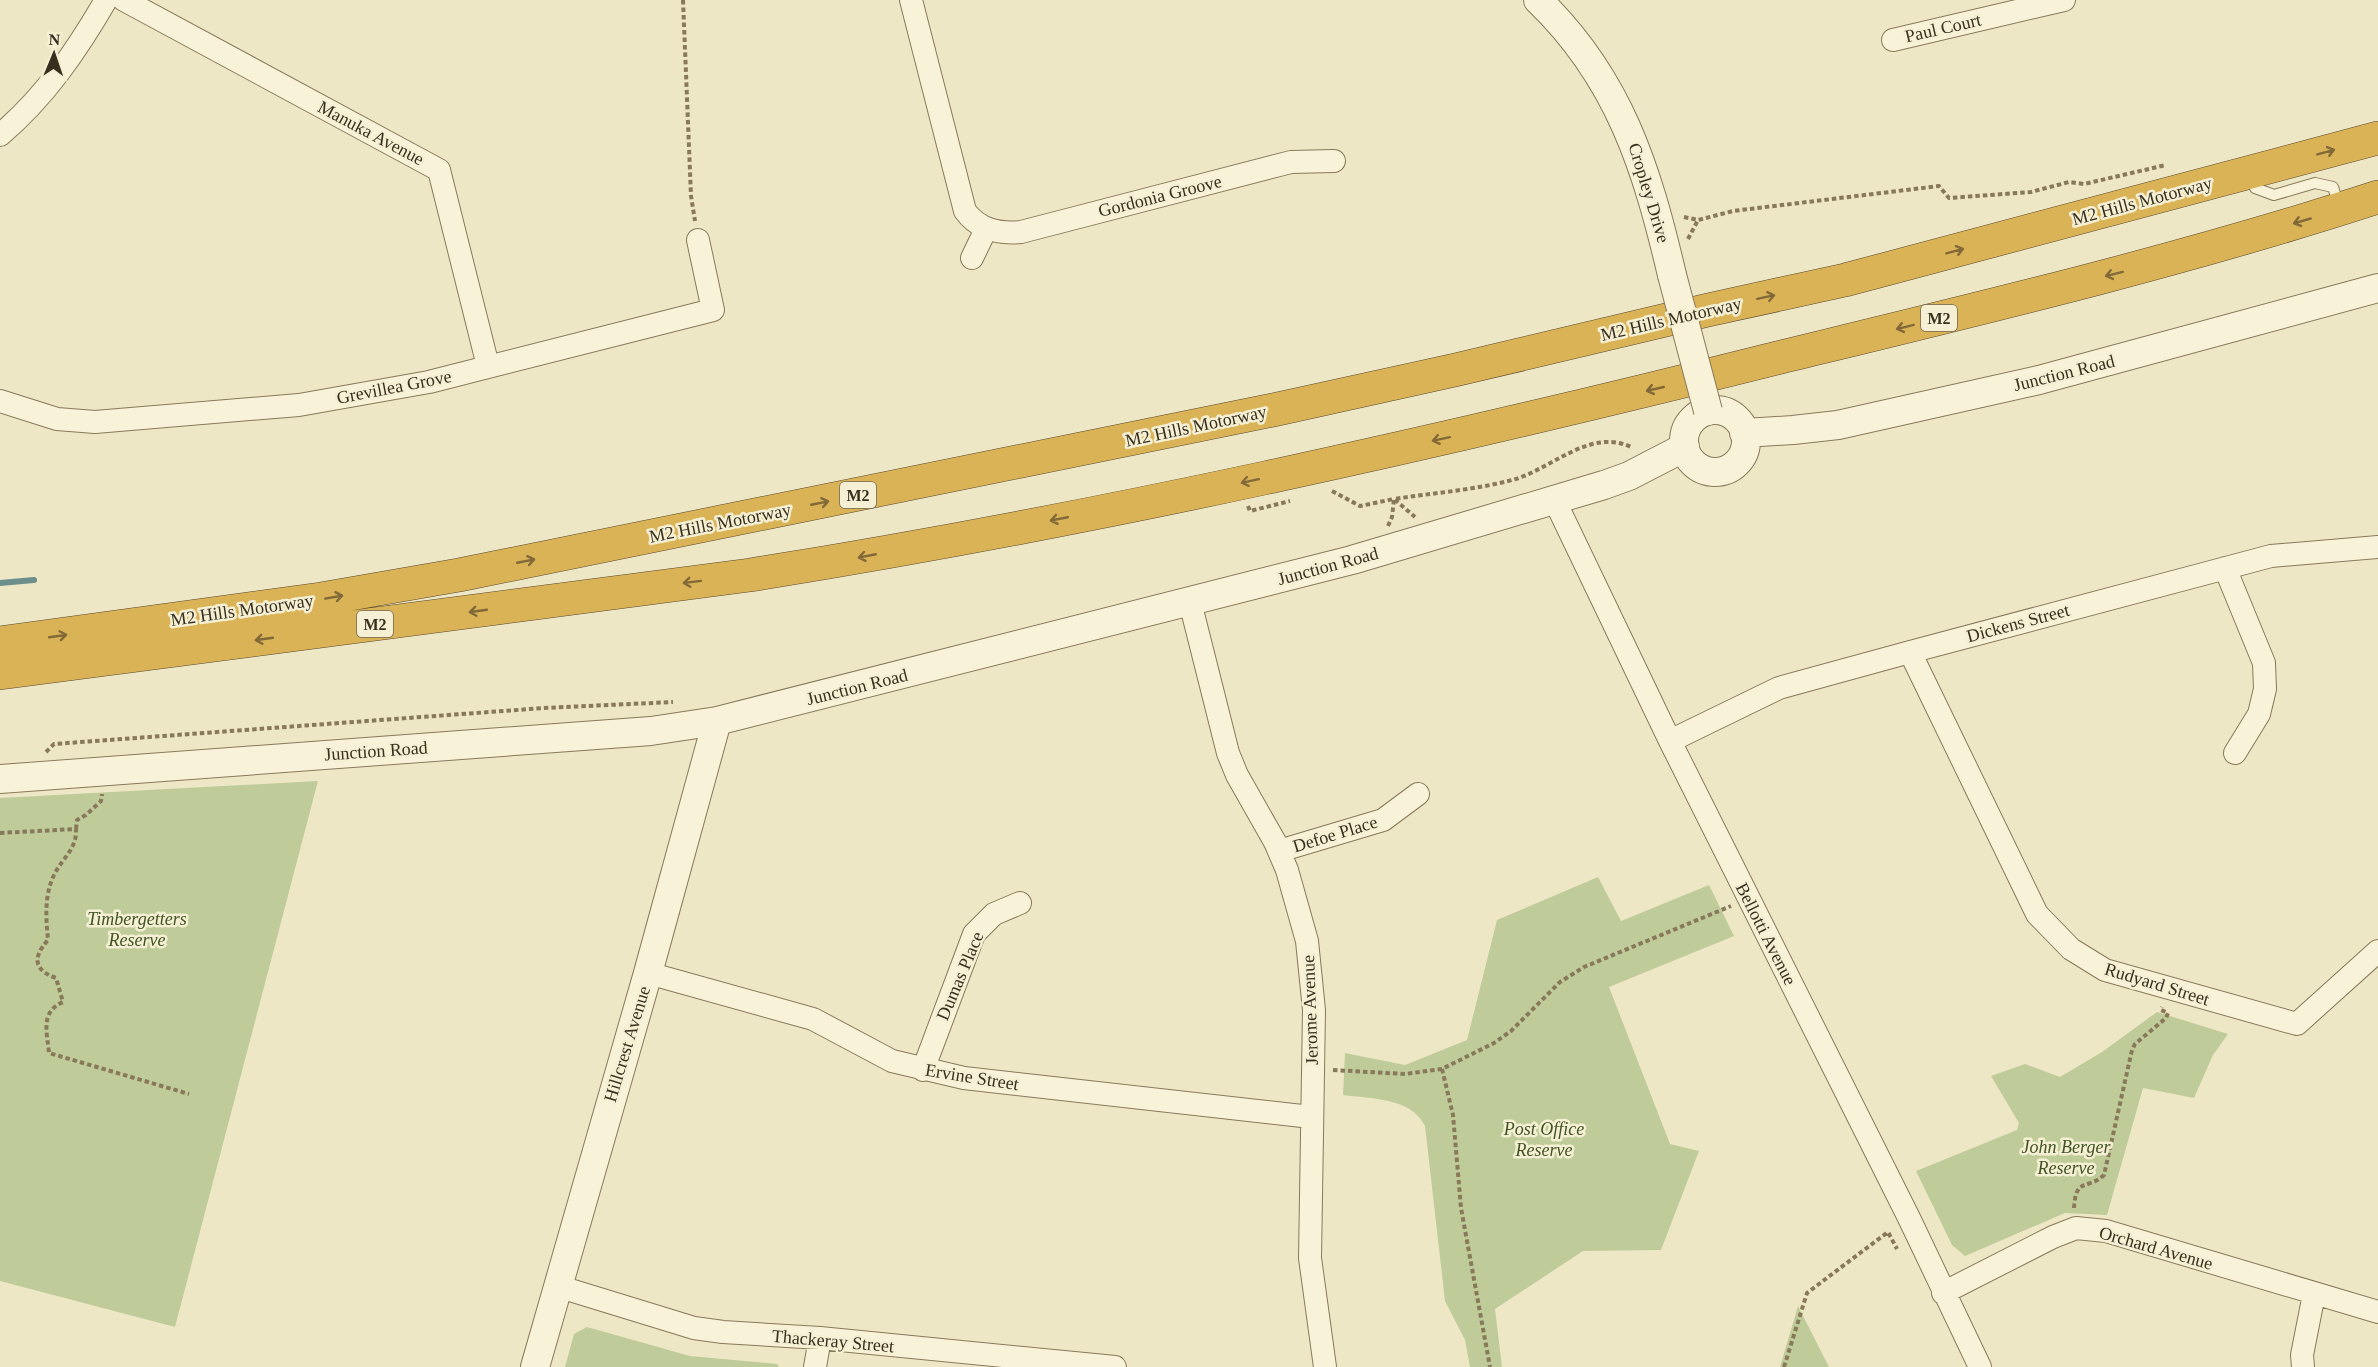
<svg xmlns="http://www.w3.org/2000/svg" width="2378" height="1367" viewBox="0 0 2378 1367" font-family="'Times New Roman',serif">
<style>
.green{fill:#bfcc99}
.lines{fill:none;stroke-linecap:round;stroke-linejoin:round}
.stream{stroke:#6d8f8b;stroke-width:6}
.service-casing{stroke:#88795b;stroke-width:12}
.minor-casing{stroke:#88795b;stroke-width:24}
.tertiary-casing{stroke:#88795b;stroke-width:30}
.motorway-casing{stroke:#56472f;stroke-width:34}
.path{stroke:#88795b;stroke-width:4;stroke-dasharray:4.5 3;stroke-linecap:butt}
.service{stroke:#f8f3d8;stroke-width:10}
.minor{stroke:#f8f3d8;stroke-width:22}
.tertiary{stroke:#f8f3d8;stroke-width:28}
.motorway{stroke:#dbb357;stroke-width:33}
.tertiary-bridge-casing{stroke:#88795b;stroke-width:30;stroke-linecap:butt}
.tertiary-bridge{stroke:#f8f3d8;stroke-width:28}
.oneway{stroke:#826a38}
.labels{text-anchor:middle;stroke-width:5;stroke-linejoin:round;paint-order:stroke}
.shield{fill:#f5f0d4;stroke:#716955;stroke-width:1.5}
.shield-label{font-size:16px;font-weight:bold;fill:#392f1f}
.street-label{font-size:18px;fill:#392f1f;stroke:#f5f0d4}
.park-label{font-size:18px;font-style:italic;fill:#435526;stroke:#f5f0d4}
</style>
<rect width="100%" height="100%" fill="#eee7c5"/>
<path class="green" d="M318 781 175 1327 0 1281V798Z
M1598 877 1621 921 1709 885 1734 936 1609 987 1670 1144 1699 1151 1661 1250 1583 1251 1495 1309 1502 1367H1470L1465 1340 1445 1301 1425 1126C1411 1097 1371 1099 1343 1095L1345 1053 1405 1065 1467 1040 1497 920Z
M2157 1012 2228 1034 2213 1055 2194 1098 2143 1088 2107 1215 2065 1213 1965 1256 1952 1245 1916 1171 2017 1130 2019 1123 1991 1076 2025 1064 2060 1077 2102 1052Z
M1798 1306 1829 1367H1780Z
M587 1327 690 1356 777 1364 779 1367H565L574 1334Z"/>
<g class="lines">
<path class="stream" d="M0 583 34 580"/>
<g class="service-casing">
<path id="service" d="M2250 175 2255 188 2274 195 2315 183 2333 187 2339 206"/>
</g>
<g class="minor-casing">
<path id="minor" d="M124 0 439 170 488 366
M911 0 965 211C979 230 999 234 1021 232L1291 162 1334 161
M1893 40 2064 0
M0 135C45 97 77 50 106 0
M972 258 986 229
M0 401 57 419 95 422 299 405 429 382 713 310 698 240
M1554 499 1670 741 1909 1218 1980 1367
M2225 568 2264 663 2265 689 2259 714 2235 753
M1190 602 1228 753 1237 775 1275 842 1287 870 1307 941 1314 1010 1310 1258 1325 1367
M1910 652 2037 914 2071 949 2105 970 2297 1024 2378 951
M1670 741 1779 688 1910 652 2271 556 2378 547
M1279 851 1383 820 1418 794
M648 973 813 1019 892 1061 964 1078 1311 1117
M923 1070 974 934 994 914 1020 903
M557 1286 694 1328 723 1332 820 1338 1115 1367
M1943 1293 2053 1237 2076 1228 2106 1231 2378 1312
M815 1367 820 1338
M2303 1367 2302 1355 2314 1294"/>
</g>
<g class="tertiary-casing">
<path id="tertiary" d="M1538 0C1619 78 1647 168 1672 275
M1684 441a31 31 0 1 1 62 0a31 31 0 1 1-62 0Z
M1744 433 1793 430 1838 425 2039 380 2378 288
M0 779 651 731 717 721 1352 560 1604 485 1629 476 1685 447
M535 1367 648 973 717 721"/>
</g>
<g class="motorway-casing">
<path id="motorway" d="M0 643 321 599 459 575 1273 410 1455 370 1708 310 1845 280 2378 138
M0 673 750 575C1095 520 1438 443 1777 358 1978 309 2181 261 2378 197"/>
</g>
<path class="path" d="M683 0 691 196 695 221
M1684 217 1698 220 1733 211 1939 186 1949 198 2031 192 2069 182 2084 184 2166 165
M1688 239 1698 220
M1332 491 1360 506 1394 499 1415 517
M1248 506 1250 511 1290 501
M1388 526 1392 517 1394 499C1433 493 1474 490 1512 480 1551 470 1591 426 1633 448
M46 752 54 744 544 708 673 702
M76 829 77 820 86 815 101 801 102 794
M0 833 76 829C77 849 63 857 54 875 44 896 46 918 48 940 32 958 34 970 56 978L63 1002C40 1012 47 1032 49 1053L189 1094
M1442 1069 1453 1115 1461 1208 1490 1367
M1333 1070 1405 1074 1442 1069 1494 1043 1511 1031 1560 982 1584 967 1731 906
M2074 1208C2076 1176 2087 1191 2104 1175L2132 1050 2135 1044 2166 1018 2168 1013 2161 1010 2162 1007
M1784 1367 1807 1293 1888 1232 1897 1249"/>
<use href="#service" class="service"/>
<use href="#minor" class="minor"/>
<use href="#tertiary" class="tertiary"/>
<use href="#motorway" class="motorway"/>
<g class="tertiary-bridge-casing">
<path id="tertiary-bridge" d="M1672 275 1708 411"/>
</g>
<use href="#tertiary-bridge" class="tertiary-bridge"/>
</g>
<defs><path id="oneway-shaft" d="M-6 0H5M1.5-3L5.5 0L1.5 3" fill="none" stroke-width="1.6" stroke-linecap="round" stroke-linejoin="round" transform="scale(1.5)"/></defs>
<g class="oneway">
<use href="#oneway-shaft" transform="translate(2326 152) rotate(-15)"/>
<use href="#oneway-shaft" transform="translate(2302 221) rotate(164)"/>
<use href="#oneway-shaft" transform="translate(1955 251) rotate(-15)"/>
<use href="#oneway-shaft" transform="translate(2114 274) rotate(166)"/>
<use href="#oneway-shaft" transform="translate(1766 297) rotate(-12)"/>
<use href="#oneway-shaft" transform="translate(1905 327) rotate(166)"/>
<use href="#oneway-shaft" transform="translate(1655 389) rotate(167)"/>
<use href="#oneway-shaft" transform="translate(1441 439) rotate(168)"/>
<use href="#oneway-shaft" transform="translate(1250 481) rotate(168)"/>
<use href="#oneway-shaft" transform="translate(820 503) rotate(-11)"/>
<use href="#oneway-shaft" transform="translate(1059 519) rotate(169)"/>
<use href="#oneway-shaft" transform="translate(867 556) rotate(169)"/>
<use href="#oneway-shaft" transform="translate(526 561) rotate(-11)"/>
<use href="#oneway-shaft" transform="translate(692 582) rotate(173)"/>
<use href="#oneway-shaft" transform="translate(334 597) rotate(-10)"/>
<use href="#oneway-shaft" transform="translate(478 611) rotate(172)"/>
<use href="#oneway-shaft" transform="translate(58 636) rotate(-8)"/>
<use href="#oneway-shaft" transform="translate(264 639) rotate(172)"/>
</g>
<g class="labels">
<g class="shield">
<rect x="1921" y="305" width="36" height="26" rx="4.5"/>
<rect x="840" y="482" width="36" height="26" rx="4.5"/>
<rect x="357" y="611" width="36" height="26" rx="4.5"/>
</g>
<g class="shield-label">
<text x="1939" y="324">M2</text>
<text x="858" y="501">M2</text>
<text x="375" y="630">M2</text>
</g>
<g class="street-label">
<text transform="translate(1943 28) rotate(-13)" y="6">Paul Court</text>
<text transform="translate(371 133) rotate(28)" y="6">Manuka Avenue</text>
<text transform="translate(1649 193) rotate(73)" y="6">Cropley Drive</text>
<text transform="translate(1160 196) rotate(-14)" y="6">Gordonia Groove</text>
<text transform="translate(2142 201) rotate(-15)" y="6">M2 Hills Motorway</text>
<text transform="translate(1671 319) rotate(-13)" y="6">M2 Hills Motorway</text>
<text transform="translate(2064 373) rotate(-14)" y="6">Junction Road</text>
<text transform="translate(394 387) rotate(-11)" y="6">Grevillea Grove</text>
<text transform="translate(1196 426) rotate(-12)" y="6">M2 Hills Motorway</text>
<text transform="translate(720 523) rotate(-11)" y="6">M2 Hills Motorway</text>
<text transform="translate(1328 566) rotate(-15)" y="6">Junction Road</text>
<text transform="translate(242 610) rotate(-8)" y="6">M2 Hills Motorway</text>
<text transform="translate(2018 623) rotate(-15)" y="6">Dickens Street</text>
<text transform="translate(857 687) rotate(-14)" y="6">Junction Road</text>
<text transform="translate(376 751) rotate(-4)" y="6">Junction Road</text>
<text transform="translate(1335 834) rotate(-17)" y="6">Defoe Place</text>
<text transform="translate(1766 934) rotate(63)" y="6">Bellotti Avenue</text>
<text transform="translate(960 976) rotate(-67)" y="6">Dumas Place</text>
<text transform="translate(2157 984) rotate(17)" y="6">Rudyard Street</text>
<text transform="translate(1310 1010) rotate(-92)" y="6">Jerome Avenue</text>
<text transform="translate(627 1044) rotate(-73)" y="6">Hillcrest Avenue</text>
<text transform="translate(972 1077) rotate(9)" y="6">Ervine Street</text>
<text transform="translate(2156 1248) rotate(16)" y="6">Orchard Avenue</text>
<text transform="translate(833 1341) rotate(5)" y="6">Thackeray Street</text>
</g>
<g class="park-label">
<text x="137" y="925">Timbergetters<tspan x="137" dy="21">Reserve</tspan></text>
<text x="1544" y="1135">Post Office<tspan x="1544" dy="21">Reserve</tspan></text>
<text x="2066" y="1153">John Berger<tspan x="2066" dy="21">Reserve</tspan></text>
</g>
</g>
<g transform="translate(54 54) rotate(2)" stroke="#f5f0d4" stroke-width="4.5" paint-order="stroke">
<path d="M0-4.5L10 22L0 15L-10 22Z" fill="#392f1f"/>
<text y="-9" font-size="16" font-weight="bold" text-anchor="middle" fill="#392f1f">N</text>
</g>
</svg>
